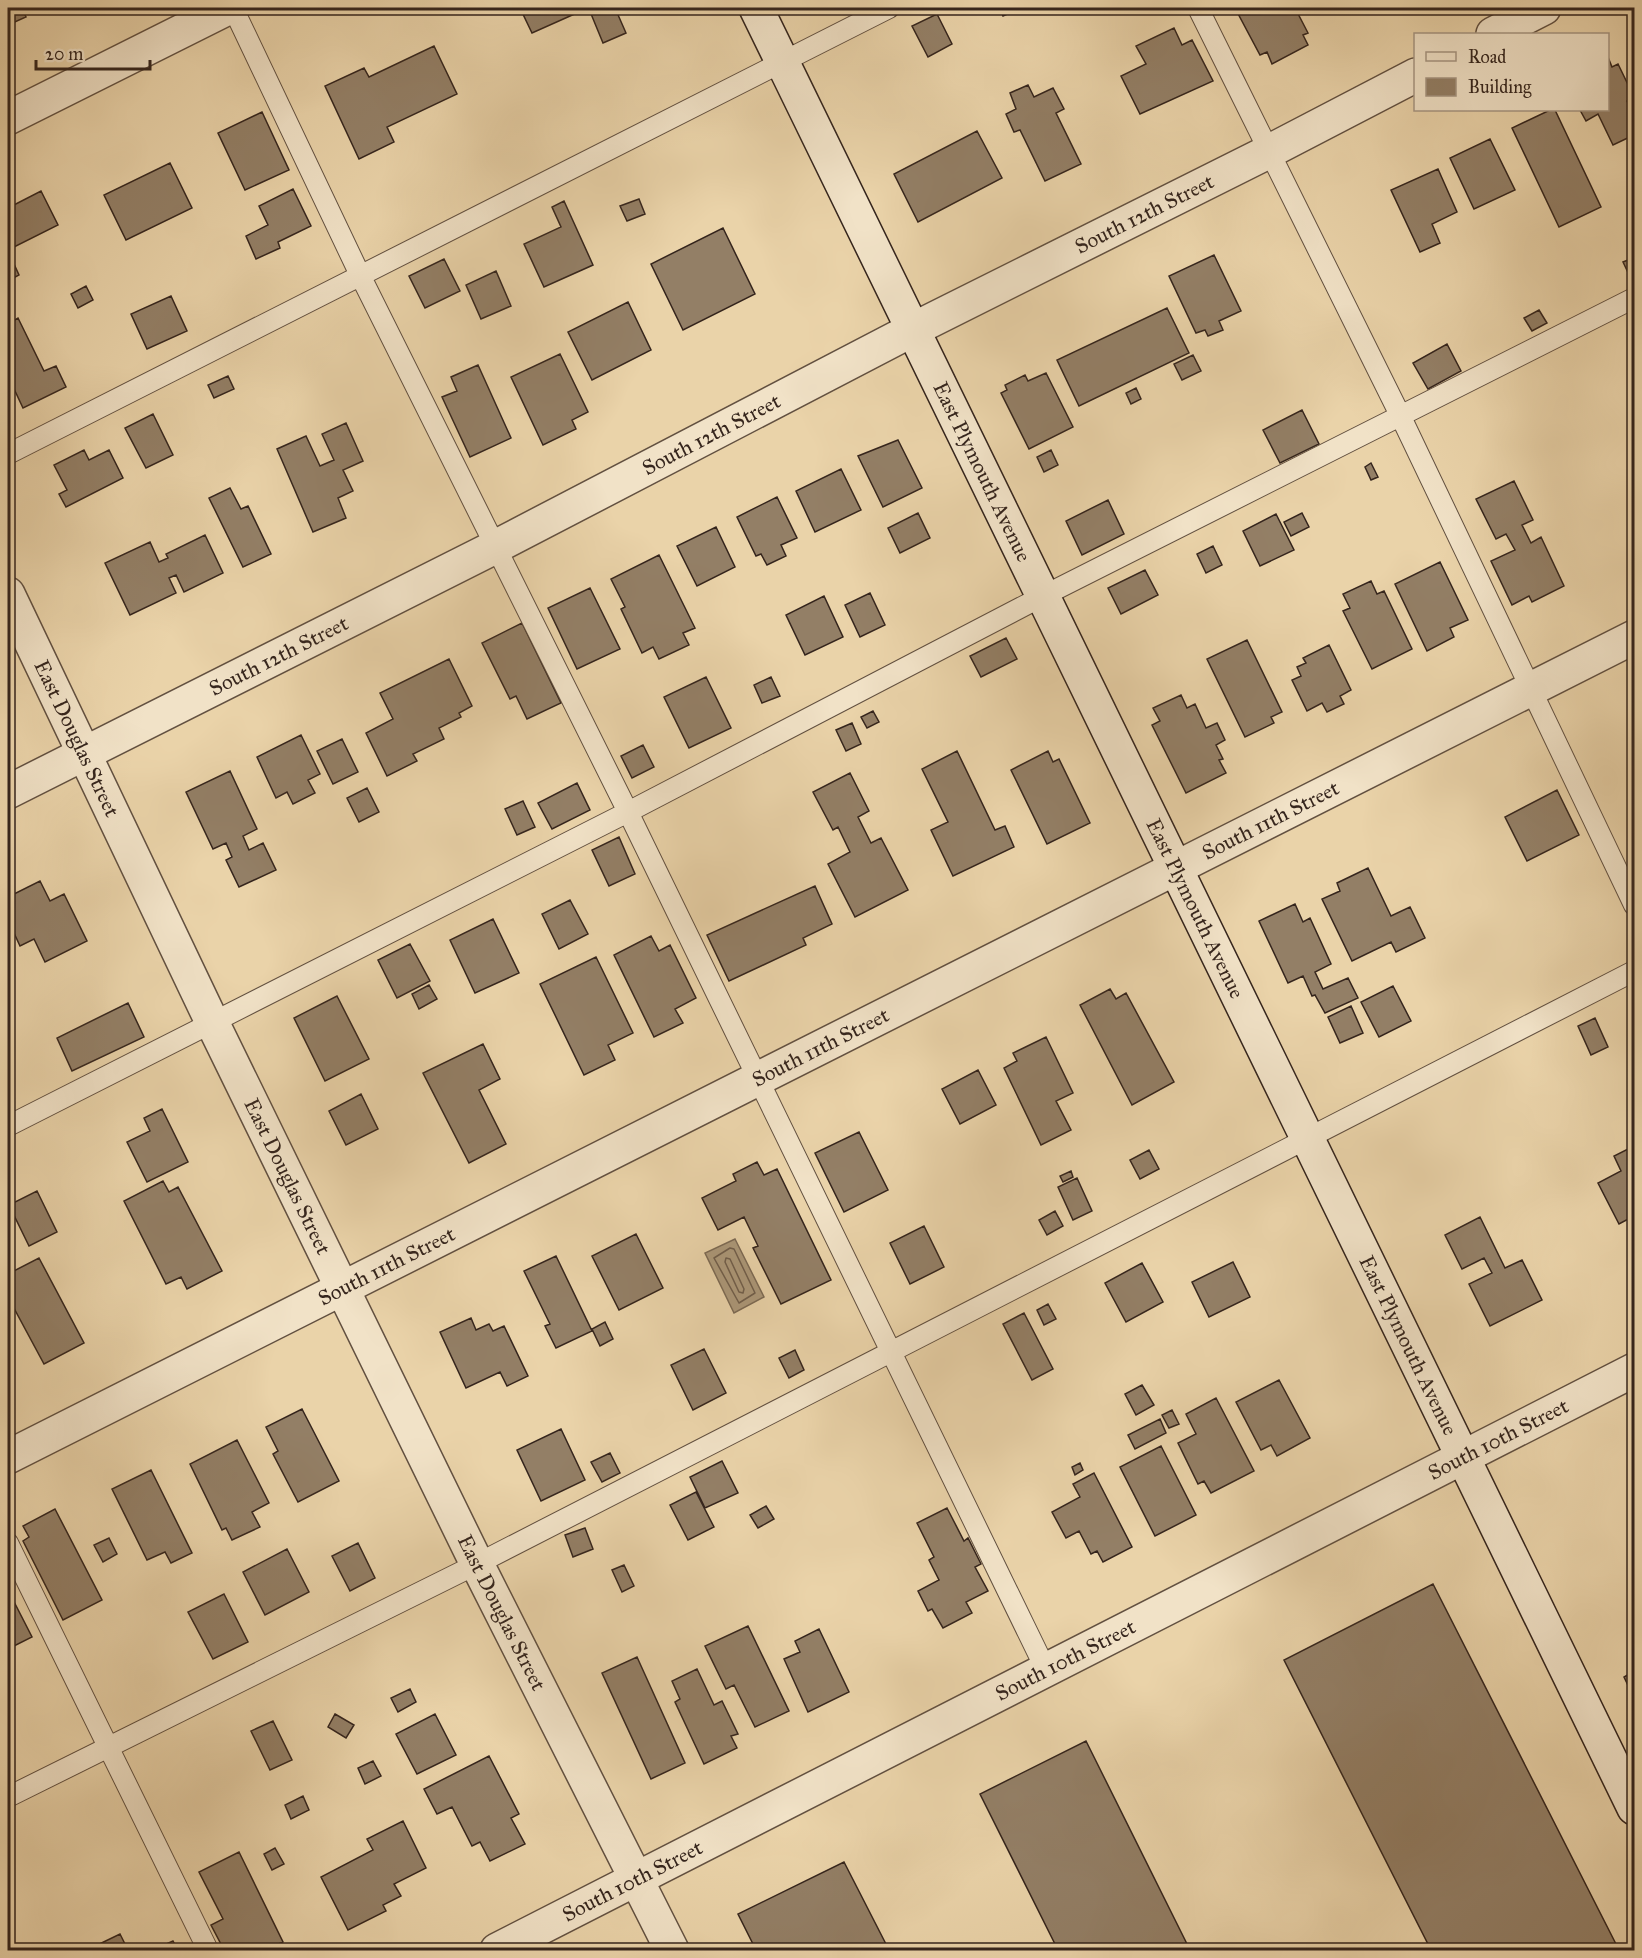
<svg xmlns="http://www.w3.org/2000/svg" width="1642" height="1958" viewBox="0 0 1642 1958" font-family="'IM FELL Great Primer',serif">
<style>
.water{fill:#ac9879;stroke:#7c6a54;stroke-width:1.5}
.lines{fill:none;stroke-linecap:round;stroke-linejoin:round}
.shore{stroke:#705e4b;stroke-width:1.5}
.building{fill:#937f66;stroke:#35251d;stroke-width:1.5}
.lane-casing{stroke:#625040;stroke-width:22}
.street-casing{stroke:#625040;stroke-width:36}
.secondary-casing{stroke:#35251d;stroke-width:36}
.lane{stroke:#f1e2c7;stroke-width:20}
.street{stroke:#f1e2c7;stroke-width:33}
.secondary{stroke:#f1e2c7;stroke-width:33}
.labels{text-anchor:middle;stroke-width:4.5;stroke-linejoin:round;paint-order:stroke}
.street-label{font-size:21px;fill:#35251d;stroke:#f1e2c7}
</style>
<rect width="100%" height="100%" fill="#ead3a9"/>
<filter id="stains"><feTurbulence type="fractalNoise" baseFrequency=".00333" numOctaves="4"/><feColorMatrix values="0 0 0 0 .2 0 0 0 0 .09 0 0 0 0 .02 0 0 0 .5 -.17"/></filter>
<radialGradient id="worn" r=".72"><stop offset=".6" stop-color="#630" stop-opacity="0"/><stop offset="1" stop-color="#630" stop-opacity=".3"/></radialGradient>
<path class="water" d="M735 1239 764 1297 734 1313 705 1253Z"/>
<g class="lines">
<path class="shore" d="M730 1248 734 1249 755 1293 739 1303 714 1258Z
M726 1258 730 1259 744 1289 743 1293 739 1292 725 1262Z"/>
</g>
<path class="building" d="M8 8H24L22 9 26 17 8 25Z
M520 8H588L532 33Z
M592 8H615L626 33 603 43 589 9Z
M999 8H1021L1003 16Z
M1235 8H1295L1308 33 1303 35 1308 45 1272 64 1267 52 1260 55Z
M937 14 952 44 928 57 912 26Z
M1174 28 1182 45 1192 40 1213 81 1140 114 1121 76 1146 64 1136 46Z
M434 46 457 94 387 127 394 142 359 159 325 86 364 68 369 77Z
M1608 57 1612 67 1618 64 1634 97 1627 101 1634 116V135L1613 145 1598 114 1586 121 1580 110H1608Z
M1028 85 1034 97 1053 88 1064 109 1056 113 1081 164 1045 181 1020 130 1014 132 1006 114 1016 109 1010 93Z
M1550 110H1555L1601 207 1559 227 1512 128Z
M262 112 289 170 245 190 218 133Z
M977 131 1002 178 918 222 894 174Z
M1490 139 1515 190 1474 209 1450 158Z
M170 163 192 208 126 240 104 195Z
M1438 169 1457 212 1432 224 1440 243 1420 252 1391 190Z
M293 189 311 226 278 242 280 248 256 259 246 236 268 225 259 206Z
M41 191 58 225 8 250V208Z
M639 199 645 214 627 221 620 206Z
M564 201 593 265 544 287 524 244 561 227 552 207Z
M723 228 755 294 683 330 651 264Z
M8 251 19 275 8 281Z
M1214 255 1241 311 1219 321 1223 330 1208 336 1205 330 1196 333 1169 276Z
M1633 258 1634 277 1631 279 1623 262Z
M444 259 460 291 425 308 409 276Z
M496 271 511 306 481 319 466 285Z
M86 286 93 300 78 308 71 294Z
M171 296 187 331 147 349 131 314Z
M628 302 651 350 592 380 568 332Z
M1167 308 1189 353 1079 406 1057 360Z
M1539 310 1547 323 1532 331 1524 318Z
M18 318 44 371 56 366 66 387 23 408 8 376V324Z
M1447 344 1461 371 1428 389 1413 363Z
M560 354 588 412 572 420 576 429 543 445 511 377Z
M1193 355 1201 371 1182 380 1174 364Z
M478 365 511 438 470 457 442 397 457 391 451 377Z
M1046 373 1073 427 1029 449 1001 393 1007 390 1005 385 1025 375 1028 381Z
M228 376 234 389 214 398 208 385Z
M1136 388 1141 399 1131 404 1126 393Z
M1302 410 1319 444 1280 463 1263 430Z
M153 414 173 455 146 468 125 428Z
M346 423 363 461 343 470 353 491 338 498 346 518 313 532 277 449 306 436 320 466 334 460 322 434Z
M898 440 922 488 883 507 858 456Z
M84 450 89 460 109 450 123 478 66 507 59 494 67 490 54 465Z
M1051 450 1058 465 1044 472 1037 457Z
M1371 463 1378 477 1371 480 1365 467Z
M841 469 861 510 815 532 796 491Z
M1514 481 1533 520 1522 525 1531 543 1541 537 1564 586 1532 602 1529 596 1512 605 1491 561 1515 550 1506 534 1496 539 1476 499Z
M230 488 241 509 248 506 271 554 243 567 209 498Z
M777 497 797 538 781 545 786 556 767 565 761 554 756 556 737 517Z
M1108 500 1124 534 1082 555 1066 521Z
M918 513 930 538 900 553 888 528Z
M1302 513 1309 527 1291 536 1284 522Z
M1276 514 1294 550 1260 566 1243 531Z
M716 527 735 567 697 586 677 546Z
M205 535 223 573 184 592 176 575 169 578 176 593 130 615 105 563 150 542 159 562 168 558 166 554Z
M1213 546 1222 565 1206 573 1197 554Z
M659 555 695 628 683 633 689 645 659 659 653 647 642 653 621 609 625 607 611 579Z
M1440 562 1468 620 1450 628 1454 637 1427 651 1395 584Z
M1145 570 1158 595 1121 614 1108 588Z
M1371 581 1377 594 1384 591 1412 649 1372 669 1343 611 1350 608 1343 594Z
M590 588 620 649 577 669 548 608Z
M870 593 885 625 860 637 845 605Z
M824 596 843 637 805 655 786 615Z
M522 623 561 703 527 719 516 696 510 699 482 643Z
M1006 638 1017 659 981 677 970 656Z
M1247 640 1282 712 1271 717 1274 723 1245 737 1207 659Z
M1329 645 1351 690 1340 696 1344 704 1327 712 1322 703 1307 711 1292 680 1301 676 1297 667 1306 663 1303 658Z
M449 659 472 706 459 713 461 717 439 728 444 739 413 754 417 761 387 776 366 733 393 719 380 693Z
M706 677 731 728 689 748 664 697Z
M771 677 780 696 762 703 754 685Z
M1181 695 1187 708 1195 704 1206 728 1217 723 1225 740 1216 745 1223 759 1219 760 1226 773 1186 793 1152 725 1160 721 1153 708Z
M873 711 879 722 867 728 861 717Z
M852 723 861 744 846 751 836 730Z
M301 735 320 774 308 780 315 793 293 804 287 792 276 798 257 757Z
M342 739 358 772 333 784 317 751Z
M643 745 654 767 632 778 621 756Z
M957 751 995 830 1005 826 1014 847 953 876 931 830 948 822 922 769Z
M1048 751 1053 762 1059 759 1090 823 1047 844 1011 770Z
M230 771 257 829 243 836 249 850 263 843 276 870 239 887 226 860 232 857 226 843 213 849 186 792Z
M850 773 869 811 858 817 871 843 881 838 908 890 855 917 828 864 850 852 838 827 833 830 813 792Z
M577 783 590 810 552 829 538 803Z
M367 788 379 812 359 822 347 798Z
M1557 790 1579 835 1527 861 1505 817Z
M523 801 535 827 517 835 505 809Z
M619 837 635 874 609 886 592 850Z
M1368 868 1391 916 1410 907 1425 938 1396 952 1391 942 1352 961 1322 899 1340 891 1337 883Z
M40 881 50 901 64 894 87 941 45 962 34 939 20 946 8 920V897Z
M815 886 832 924 803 938 806 945 729 981 707 935Z
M570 900 588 934 559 949 542 914Z
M1295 904 1303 922 1310 918 1331 964 1315 972 1323 989 1348 978 1358 998 1325 1013 1315 995 1312 996 1303 976 1288 983 1259 921Z
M493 919 519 973 475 993 450 940Z
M651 936 659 951 670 945 696 998 675 1009 683 1023 654 1037 614 955Z
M410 944 430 981 397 998 378 960Z
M596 957 633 1033 608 1045 615 1060 584 1075 540 984Z
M429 985 437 999 419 1009 412 994Z
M1393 986 1411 1021 1379 1037 1361 1002Z
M1110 989 1116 999 1126 993 1174 1082 1132 1105 1080 1005Z
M337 996 369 1059 325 1081 294 1018Z
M128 1003 144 1037 72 1071 57 1038Z
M1351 1006 1363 1033 1340 1043 1328 1017Z
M1595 1018 1608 1047 1591 1055 1578 1026Z
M1046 1037 1073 1093 1056 1101 1071 1130 1041 1145 1004 1068 1017 1061 1013 1053Z
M483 1044 500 1079 479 1090 506 1144 469 1163 423 1073Z
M978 1070 996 1105 960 1124 942 1089Z
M361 1094 378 1129 346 1145 329 1111Z
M162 1109 188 1162 147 1182 127 1142 150 1131 144 1118Z
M859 1132 888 1190 844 1212 815 1153Z
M1634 1146V1216L1619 1224 1598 1183 1621 1171 1614 1156Z
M1149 1150 1159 1169 1140 1179 1130 1160Z
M757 1162 764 1175 777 1169 831 1280 781 1304 753 1248 758 1246 744 1217 718 1230 702 1198 736 1181 733 1174Z
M1071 1171 1073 1177 1063 1182 1060 1176Z
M1077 1178 1092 1211 1073 1220 1058 1187Z
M163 1181 169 1192 178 1187 222 1271 187 1289 181 1277 166 1284 124 1201Z
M37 1191 57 1232 29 1246 9 1205Z
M1055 1211 1063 1226 1047 1235 1039 1220Z
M1480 1217 1505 1268 1522 1260 1542 1300 1490 1326 1469 1284 1492 1273 1484 1258 1462 1269 1445 1235Z
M924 1226 944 1267 910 1284 890 1243Z
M636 1234 663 1288 619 1310 592 1256Z
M556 1256 592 1331 556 1348 545 1326 550 1324 524 1271Z
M39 1258 84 1343 44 1364 8 1297V1290L11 1288 8 1274Z
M1233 1262 1250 1297 1209 1317 1192 1282Z
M1142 1263 1163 1302 1126 1322 1105 1283Z
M1048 1304 1056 1319 1044 1325 1037 1310Z
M1024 1313 1053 1369 1032 1380 1003 1324Z
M471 1318 476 1330 489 1324 493 1331 504 1326 528 1376 507 1386 500 1372 466 1388 440 1332Z
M605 1322 613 1339 600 1346 592 1329Z
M704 1349 726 1393 693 1410 671 1365Z
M795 1350 804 1370 789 1378 779 1358Z
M1279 1380 1310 1438 1277 1456 1271 1445 1261 1450 1236 1402Z
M1142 1385 1154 1405 1136 1415 1125 1394Z
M1216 1398 1254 1471 1211 1493 1204 1481 1198 1484 1178 1443 1196 1434 1186 1414Z
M302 1409 339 1481 298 1502 273 1454 278 1451 266 1427Z
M1172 1410 1179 1424 1169 1428 1162 1415Z
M1160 1419 1166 1433 1135 1449 1128 1435Z
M561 1429 585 1480 541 1501 517 1450Z
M237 1440 269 1503 252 1512 260 1527 232 1540 226 1528 222 1530 190 1464Z
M1161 1446 1196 1515 1155 1536 1120 1467Z
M610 1453 620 1473 602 1482 591 1462Z
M722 1461 738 1493 705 1508 690 1477Z
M1080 1463 1083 1470 1075 1475 1072 1467Z
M151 1470 192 1553 171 1563 165 1552 147 1560 112 1489Z
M1094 1473 1132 1547 1103 1562 1097 1551 1091 1554 1079 1531 1066 1538 1052 1512 1080 1497 1073 1484Z
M696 1492 714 1527 688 1540 670 1505Z
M766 1506 774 1519 758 1528 750 1515Z
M947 1508 964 1541 968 1538 981 1564 975 1567 988 1591 966 1602 972 1613 943 1628 932 1609 928 1611 918 1591 939 1580 929 1560 934 1557 917 1523Z
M55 1509 102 1600 63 1620 23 1541 29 1537 23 1526Z
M585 1528 593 1549 573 1557 565 1535Z
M109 1538 117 1554 103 1562 94 1545Z
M358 1543 375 1578 350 1591 332 1556Z
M287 1549 309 1592 265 1615 243 1572Z
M624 1565 634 1586 622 1592 612 1570Z
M1433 1584 1619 1950H1431L1284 1660Z
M8 1590 32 1637 8 1649Z
M224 1594 248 1642 213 1659 188 1612Z
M748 1626 789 1711 755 1727 734 1685 726 1689 705 1646Z
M819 1629 849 1692 808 1712 784 1659 800 1652 795 1641Z
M637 1657 685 1763 651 1779 602 1673Z
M697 1669 714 1705 722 1701 738 1734 731 1736 737 1748 704 1764 675 1702 680 1699 672 1681Z
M1634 1671V1698L1624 1677Z
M410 1689 416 1702 398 1712 391 1698Z
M335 1714 354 1725 346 1738 328 1727Z
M435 1714 456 1755 417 1774 396 1734Z
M273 1721 292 1760 270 1770 251 1731Z
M1086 1741 1190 1950H1058L980 1794Z
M489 1756 519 1814 511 1818 525 1844 490 1861 480 1842 472 1846 452 1807 437 1814 424 1789Z
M373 1761 381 1776 365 1784 358 1768Z
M303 1796 309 1810 291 1819 285 1805Z
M403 1821 426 1868 394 1884 401 1896 383 1905 386 1911 348 1930 321 1877 373 1850 367 1839Z
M275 1848 284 1864 272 1870 264 1854Z
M239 1852 283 1942 274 1946 276 1950H234L230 1944 223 1948 211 1925 223 1919 199 1872Z
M844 1862 889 1950H756L738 1914Z
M120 1934 128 1950H89V1949Z
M173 1941 178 1950H153Z"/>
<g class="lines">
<g class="lane-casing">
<path id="lane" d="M233 8 360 275 628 812 1046 1670
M1198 8 1400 415 1634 905
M8 454 889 8
M8 1126 628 812 1043 596 1634 298
M8 1543 208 1950
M8 1797 477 1564 1634 971"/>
</g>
<g class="street-casing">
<g id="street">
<path d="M1493 34 1544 8"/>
<path d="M8 118 228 8"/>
<path id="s1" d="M8 594 212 1022 477 1564 672 1950"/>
<path id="s2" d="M8 792 497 546 914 329 1268 152 1416 75"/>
<path id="s3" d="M8 1457 1634 637"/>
<path id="s4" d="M497 1950 1634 1370"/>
</g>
</g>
<g class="secondary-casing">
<g id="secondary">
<path id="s5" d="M756 8 1634 1808"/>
</g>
</g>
<use href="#lane" class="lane"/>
<use href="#street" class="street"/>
<use href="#secondary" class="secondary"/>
</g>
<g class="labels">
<g class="street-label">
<text dy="7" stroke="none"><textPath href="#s2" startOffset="1275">South 12th Street</textPath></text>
<text dy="7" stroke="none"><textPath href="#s2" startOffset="789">South 12th Street</textPath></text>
<text dy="7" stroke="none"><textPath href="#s5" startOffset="516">East Plymouth Avenue</textPath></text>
<text dy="7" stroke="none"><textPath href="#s2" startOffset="303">South 12th Street</textPath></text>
<text dy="7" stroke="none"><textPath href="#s1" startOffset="160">East Douglas Street</textPath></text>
<text dy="7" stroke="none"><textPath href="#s3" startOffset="1414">South 11th Street</textPath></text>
<text dy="7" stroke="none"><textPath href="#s5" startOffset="1002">East Plymouth Avenue</textPath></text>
<text dy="7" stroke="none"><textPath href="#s3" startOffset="910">South 11th Street</textPath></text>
<text dy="7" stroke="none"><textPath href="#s1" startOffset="646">East Douglas Street</textPath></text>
<text dy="7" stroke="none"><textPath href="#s3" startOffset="424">South 11th Street</textPath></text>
<text dy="7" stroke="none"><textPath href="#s5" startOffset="1488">East Plymouth Avenue</textPath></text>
<text dy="7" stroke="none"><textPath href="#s4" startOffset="1124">South 10th Street</textPath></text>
<text dy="7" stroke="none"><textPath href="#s1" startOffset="1132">East Douglas Street</textPath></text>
<text dy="7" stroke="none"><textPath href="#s4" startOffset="638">South 10th Street</textPath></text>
<text dy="7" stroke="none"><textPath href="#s4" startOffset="152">South 10th Street</textPath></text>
</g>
</g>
<rect width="1642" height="1958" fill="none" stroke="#ead3a9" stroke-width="30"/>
<rect x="9" y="9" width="1624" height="1940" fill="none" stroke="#35251d" stroke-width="3"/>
<rect x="15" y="15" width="1612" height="1928" fill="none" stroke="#35251d" stroke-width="1.5"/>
<rect x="1414" y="33" width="195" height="78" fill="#f1e2c7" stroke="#a69683" stroke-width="1.5"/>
<rect x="1426" y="52" width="30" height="9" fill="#f1e2c7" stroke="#a69683" stroke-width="1.5"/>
<text x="1468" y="63" font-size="18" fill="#35251d">Road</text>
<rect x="1426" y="78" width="30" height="18" fill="#937f66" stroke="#a69683" stroke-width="1.5"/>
<text x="1468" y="93" font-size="18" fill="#35251d">Building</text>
<path d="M36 60v9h114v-9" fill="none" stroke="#35251d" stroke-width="3"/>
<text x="45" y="60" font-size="18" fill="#35251d" stroke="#f1e2c7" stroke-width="4.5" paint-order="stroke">20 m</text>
<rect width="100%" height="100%" filter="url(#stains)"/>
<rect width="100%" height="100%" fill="url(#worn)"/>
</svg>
